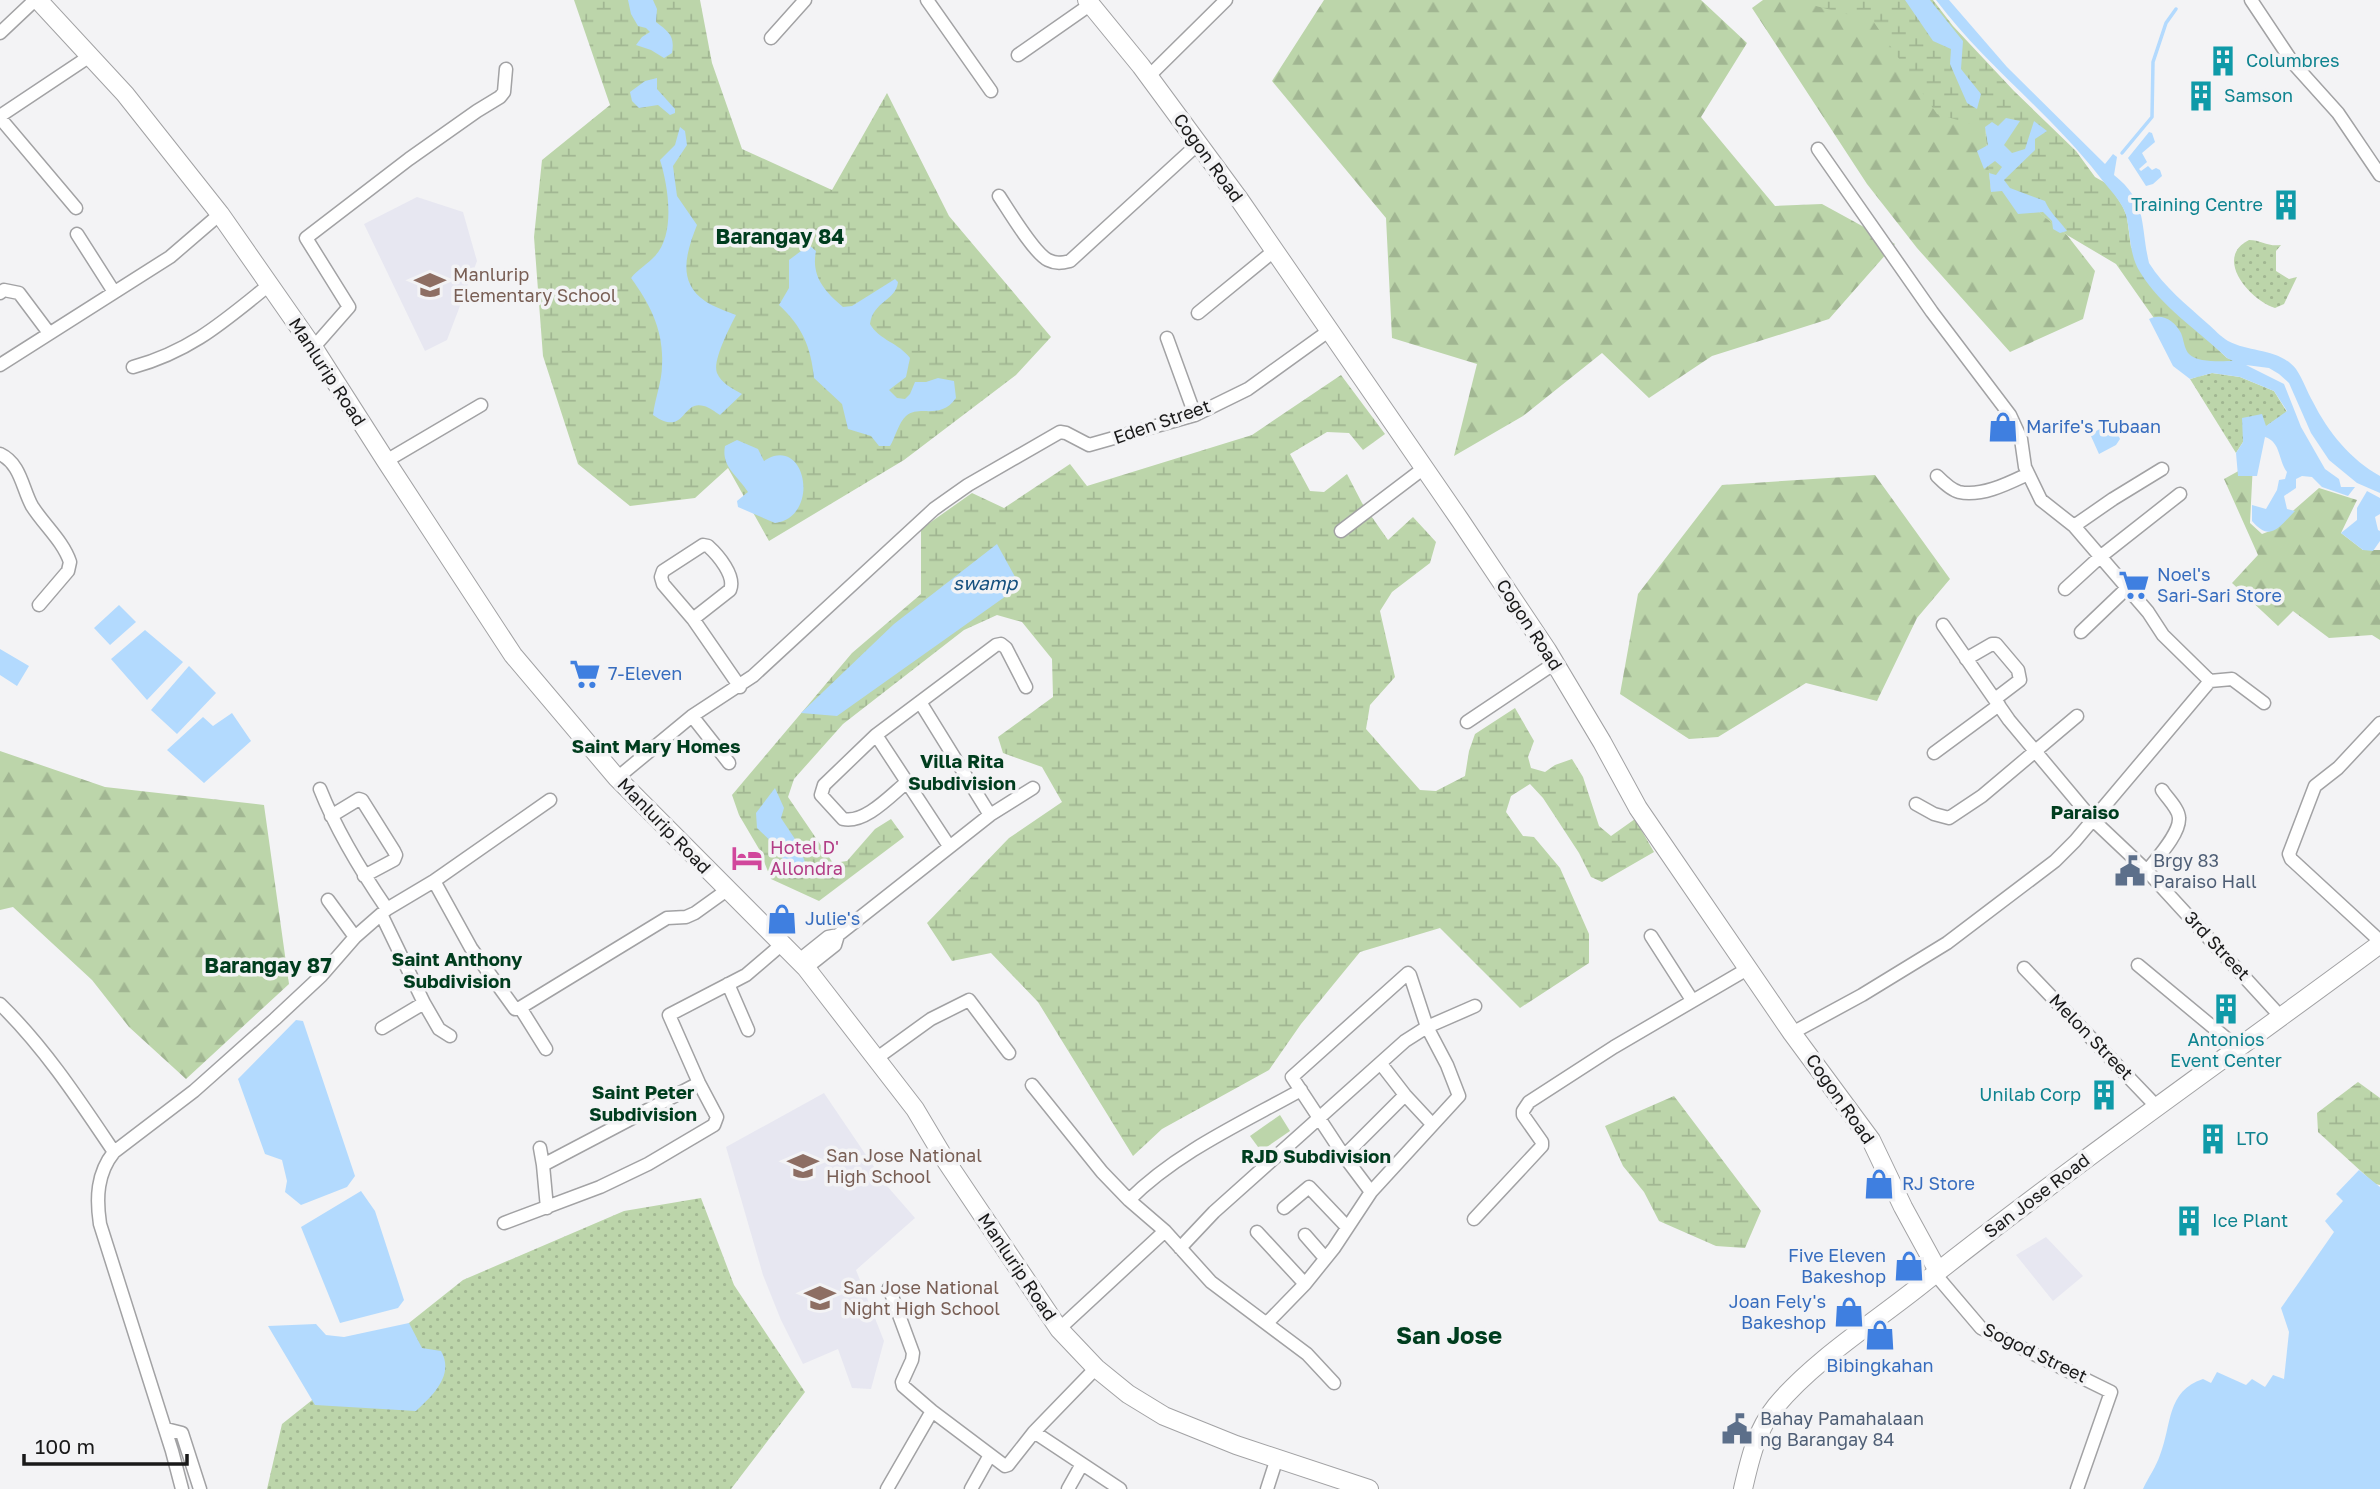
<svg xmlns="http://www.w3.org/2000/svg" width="2380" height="1489" viewBox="0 0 2380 1489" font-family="'Golos Text',sans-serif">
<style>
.built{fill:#e7e7f1}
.grass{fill:url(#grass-dots)}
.forest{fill:url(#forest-firs)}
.wetland{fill:url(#wetland-marsh)}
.garden{fill:#bcd5aa}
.water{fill:#b3dafe}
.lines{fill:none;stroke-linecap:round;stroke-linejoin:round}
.stream{stroke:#b3dafe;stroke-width:3.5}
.street-casing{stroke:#a2a2a4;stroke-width:15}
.secondary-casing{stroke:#a2a2a4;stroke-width:20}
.street{stroke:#fff;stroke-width:12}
.secondary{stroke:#fff;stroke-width:18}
.labels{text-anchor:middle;stroke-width:7;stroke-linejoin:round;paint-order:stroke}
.culture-label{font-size:18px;fill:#0d838f;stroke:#f3f3f5;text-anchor:start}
.street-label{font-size:18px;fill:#191919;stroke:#f3f3f5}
.education-label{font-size:18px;fill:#785e54;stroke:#f3f3f5;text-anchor:start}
.shop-label{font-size:18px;fill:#366cbe;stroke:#f3f3f5;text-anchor:start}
.hotel-label{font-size:18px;fill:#b23c85;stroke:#f3f3f5;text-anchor:start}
.service-label{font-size:18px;fill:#4e5e75;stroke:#f3f3f5;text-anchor:start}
.water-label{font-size:19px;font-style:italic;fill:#16507e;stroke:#f3f3f5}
.neighbourhood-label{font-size:19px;font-weight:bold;fill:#003d1e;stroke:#f3f3f5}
.quarter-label{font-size:21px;font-weight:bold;fill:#003d1e;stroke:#f3f3f5}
.district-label{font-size:24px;font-weight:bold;fill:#003d1e;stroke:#f3f3f5}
</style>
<defs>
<pattern id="grass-dots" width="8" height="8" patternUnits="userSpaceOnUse" patternTransform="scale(1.75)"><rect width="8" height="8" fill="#bcd5aa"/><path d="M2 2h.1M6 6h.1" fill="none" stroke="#a1b692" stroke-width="1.8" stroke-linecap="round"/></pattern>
<pattern id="forest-firs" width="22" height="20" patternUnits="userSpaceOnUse" patternTransform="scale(1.75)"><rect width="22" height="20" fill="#bcd5aa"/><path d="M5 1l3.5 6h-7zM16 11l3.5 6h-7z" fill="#a1b692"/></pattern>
<pattern id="wetland-marsh" width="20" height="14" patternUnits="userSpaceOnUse" patternTransform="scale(1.75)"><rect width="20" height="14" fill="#bcd5aa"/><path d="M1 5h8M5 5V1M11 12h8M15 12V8" fill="none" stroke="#a1b692"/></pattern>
</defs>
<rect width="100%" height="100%" fill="#f3f3f5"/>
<path class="built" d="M417 197 463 212 477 261 447 340 425 351 364 224Z
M824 1093 887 1186 915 1218 856 1270 884 1341 871 1389 852 1388 838 1349 803 1364 781 1320 763 1275 726 1147Z
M2046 1237 2083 1276 2053 1301 2016 1255Z"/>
<path class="grass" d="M2249 240C2261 240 2268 247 2281 245L2276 251V271L2289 279 2297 277 2284 304 2275 308C2250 300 2213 258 2249 240Z
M2212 373 2240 377 2274 391 2287 412 2243 442 2236 453 2190 379Z
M701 1198 734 1285 805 1392 731 1489H267L282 1424 463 1280 624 1211Z"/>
<path class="forest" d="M1324 0H1701L1747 43 1701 117 1775 206 1822 204 1895 244 1829 319 1712 356 1649 398 1602 353 1523 416 1454 456 1477 364 1392 338 1386 218 1272 81Z
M1763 0H1850L1938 75 1985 127 1991 191 2010 188 2067 235 2095 271 2083 319 2010 352 1917 248 1867 184 1752 8Z
M2253 463 2250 523 2262 534 2270 531 2319 488 2357 500 2341 533 2363 550H2380V640L2372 635 2329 638 2293 611 2278 626 2232 583 2258 555 2224 479Z
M1875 475 1950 579 1917 618 1877 701 1806 683 1718 737 1689 739 1620 694 1638 594 1722 485Z
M0 751 105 787 264 805 289 984 186 1079 129 1027 92 980 13 907 0 910Z"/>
<path class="wetland" d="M574 0H700L712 63 742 149 832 190 887 93 949 216 1051 337 1016 375 904 460 769 541 728 468 695 498 630 506 578 464 543 356 534 237 542 160 610 105Z
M1793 0H1933L1953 26 2014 91 2076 151 2095 177 2109 185 2123 207 2127 217 2131 247 2210 342 2227 358 2237 361 2196 378 2116 264 2067 235 2010 189 1991 192 1985 128 1937 114 1873 21Z
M1341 375 1385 434 1363 450 1349 433 1327 432 1290 454 1310 491 1324 492 1347 474 1362 503 1388 540 1413 517 1436 542 1430 563 1392 592 1380 611 1395 677 1370 705 1366 729 1420 790 1436 791 1465 776 1469 751 1475 734 1515 708 1534 741 1528 757 1531 768 1545 772 1555 765 1572 759 1583 777 1599 826 1611 836 1635 819 1654 852 1602 882 1591 877 1579 853 1543 798 1530 784 1511 796 1506 812 1523 836 1534 837 1560 868 1589 934V963L1520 1008 1440 928 1360 952 1301 1024 1269 1070 1162 1129 1133 1156 1038 1002 991 953 952 961 927 923 1009 838 1062 802 1042 767 1003 753 998 737 1053 697 1052 659 1022 622 997 615 964 630 843 724 794 779 788 797 833 863 847 861 875 829 891 819 904 837 819 901 771 879 759 849 739 815 732 795 852 653 921 594V529L972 493 1004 508 1070 464 1087 486 1252 435Z
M2358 1082 2380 1098V1185L2375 1184 2318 1132 2317 1113Z
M1674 1096 1761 1211 1745 1248 1716 1246 1659 1221 1644 1192 1623 1166 1605 1126Z"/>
<path class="garden" d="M1280 1115 1290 1131 1261 1151 1250 1136Z"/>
<path class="water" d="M628 0H653L657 9 656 22C669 32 675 36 672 53L664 58 651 50 636 45 642 37 650 32 646 28 638 26 631 14Z
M1905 0H1930L1963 41 1961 69 1981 94 1977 109 1967 103 1950 64 1951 49 1933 41Z
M1936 0H1949L2007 67 2105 164 2113 154 2117 157 2114 175C2148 202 2140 224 2149 263 2164 287 2187 305 2208 324 2214 329 2221 337 2228 341 2251 353 2279 348 2296 369 2303 379 2307 392 2313 402 2328 432 2351 460 2380 476V493L2357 483 2329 460 2311 433 2289 383 2279 374 2269 368 2246 365 2284 384 2301 427 2325 469 2339 479 2341 487H2355L2348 496 2322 487 2312 477 2302 476 2296 479V488L2284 496 2287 509 2295 511C2279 527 2271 543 2252 521V505L2266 509 2277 490 2279 480 2285 479 2287 472C2278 460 2281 442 2265 437L2257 476H2238L2236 453 2243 442 2242 418 2262 414 2266 426 2287 411 2274 391 2240 377 2212 373 2190 379 2173 366 2149 319C2162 313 2174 320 2181 333 2184 340 2184 349 2189 354 2197 363 2222 361 2233 361L2227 358C2198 330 2161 307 2140 272 2129 255 2131 234 2126 215 2122 201 2108 188 2099 176 2050 113 1984 64 1936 0Z
M657 78V89L675 109V113L670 115 658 105 639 108 632 101 630 92 645 81Z
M2006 118 2020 121 2004 145 2012 153 2025 149 2034 121 2047 131 2035 139V150L2004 180 2010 188 2045 201C2050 213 2059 220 2067 231L2060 233 2053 229 2052 221 2043 212 2018 214 2002 191 1991 192 1989 173 1996 175 2002 167 1995 161 1984 169 1977 151 1988 145 1985 127 1992 122 1998 126Z
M680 127 685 131 687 145 673 166 677 196 697 225C687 251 676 281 705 301 714 307 726 311 736 315 730 327 712 361 717 373 721 383 733 389 742 394L720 415C715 412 709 407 704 406 681 399 686 438 653 415 655 398 662 382 662 365 664 331 650 304 631 278 638 269 648 264 655 256 676 234 668 185 660 160L675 145Z
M2149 132 2152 133 2155 142 2142 153 2147 162 2139 169 2141 171 2148 166 2152 170 2156 168 2160 170 2162 176 2153 184 2146 186 2128 158Z
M809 245 816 251C811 276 824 291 843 307L852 306 895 279 898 282C896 301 873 301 870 324 879 340 899 343 910 358L906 377 889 390 897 398 905 399 910 394 915 382H926L938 378 954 381 956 398C940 421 920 404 906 416 899 422 895 438 890 446H879L871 436 848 429 842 404 814 378C811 347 802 326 779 305L789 288V260Z
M2110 424H2113L2120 439 2116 445 2099 454 2090 434Z
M737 440 758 449 764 461C767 459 770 457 774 456 809 447 817 518 775 523L738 507 737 501 748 492C737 475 721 467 725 446Z
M2367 491 2380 498V514L2375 517 2378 530 2380 531V541L2373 551 2363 550 2341 533 2357 520V508Z
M997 544 1020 586 837 716 801 713 894 624Z
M119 605 136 622 110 645 94 628Z
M145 630 183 662 147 700 111 659Z
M0 649 29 666 17 686 0 675Z
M189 666 216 693 177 734 151 710Z
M232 713 251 741 204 783 167 750 203 717 213 726Z
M775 788 784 808 781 818 799 845 808 871 783 873 782 852 757 828 756 813Z
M296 1020 303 1021 355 1176 347 1187 301 1205 285 1192 287 1181 282 1160 265 1154 238 1079Z
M2359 1170 2380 1187V1489H2143C2148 1478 2156 1467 2160 1455 2172 1425 2166 1391 2203 1379L2211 1383 2217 1372 2246 1385 2252 1379 2265 1387 2273 1375 2284 1379 2289 1332 2281 1308 2334 1232 2325 1221 2343 1201 2336 1194Z
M361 1191 375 1211 404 1300 398 1308 340 1323 301 1227Z
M409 1323 422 1348 441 1351C455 1375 432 1396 416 1411L315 1405 268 1326 316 1324 326 1335 344 1337Z"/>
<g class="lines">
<path class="stream" d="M2122 153 2152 117 2153 62 2166 23 2176 9"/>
<g class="street-casing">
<path id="street" d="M927 0 991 91
M2251 0 2293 63 2338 113 2380 175
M0 33 35 0
M771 38 805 0
M1018 55 1091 4
M1149 76 1226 0
M0 116 90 56
M0 118 76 208
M999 196C1009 211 1034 253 1048 260 1056 264 1062 263 1070 261L1198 144
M77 234 114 292
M0 293 4 290 19 293 49 333
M1198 313 1275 250
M1167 338 1195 415
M313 348 349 307 306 238 409 159 477 111 500 97 504 92 506 69
M0 365 170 257 220 214
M133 367C191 351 223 322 269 285
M0 454C21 464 22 488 32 506 44 525 63 541 70 562L68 571 39 605
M386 461 481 405
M1937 476C1943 482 1951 490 1959 492 1982 497 2009 483 2028 474
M2074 526 2113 499 2162 469
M1341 531 1424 468
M2065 589 2100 557 2180 494
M693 619 730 590C736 576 718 555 708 546L703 545 663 571 661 577 663 584 693 619 740 687
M1943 625 2009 720 2092 819 2147 871 2281 1017
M2081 632 2127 588
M1966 659 1992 644H1996L2018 670 2020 680 1995 699
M2210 681 2232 679 2264 703
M920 702 990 815
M692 716 729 763
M1467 722 1555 663
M2380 723 2338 768 2315 786 2289 854 2291 859 2380 941
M876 735 949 846
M1934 753 1999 705
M617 778 692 716 753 676 934 509 968 485 1060 432 1066 433 1089 445 1195 415 1248 389 1330 330
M907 782C891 795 865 824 843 819L821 795 824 785 876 735 996 645 1001 644 1006 648 1026 687
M320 789C337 832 361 871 387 909
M1916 804 1934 814 1949 818 1982 796 2077 716
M331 816 359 799 362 800 394 851 396 855 394 860 364 876
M2147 871C2156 859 2180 834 2179 818 2179 809 2167 798 2162 790
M434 881 471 948 515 1009H518L667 918 686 917 695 913 727 890
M328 900 355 937
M382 916 424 1003 382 1028
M1651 936 1692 1000
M798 961 828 937 838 935 990 815 1033 788
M2138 965 2238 1048
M806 968 835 945 838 935
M2024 968 2157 1107
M728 984 748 1030
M424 1003 439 1029 450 1036
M0 1004C45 1048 79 1100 114 1152
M521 1009 546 1049
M1792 1033 1862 995 1947 943 2055 861 2075 841 2210 681 2163 635 2148 612 2074 526 2041 500 2025 467 2021 439 2010 415 1932 312 1818 149
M877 1058 931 1019 969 1000 1009 1053
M1381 1064 1405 1095 1432 1124
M1032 1085 1102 1172 1129 1200 1165 1231 1211 1282 1307 1354 1334 1383
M540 1148 543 1165
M1344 1156 1405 1095
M1129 1200C1177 1152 1242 1123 1301 1090
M547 1208 543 1165 699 1083
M1284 1208 1309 1187 1347 1227
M1474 1219 1542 1146V1142L1523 1115V1111L1529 1102 1614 1047 1749 968
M504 1223 600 1187 648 1164 714 1125 717 1117 699 1083 669 1015 746 975 781 945
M1257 1232 1305 1284
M1305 1235 1325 1258
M1180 1248 1214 1212 1405 1041 1427 1027 1475 1006
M1935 1274 1981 1328 2111 1392 2077 1489
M889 1288 913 1353 912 1360 902 1382 903 1386 932 1411 1005 1466 1008 1465 1034 1432 1096 1368
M1267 1323 1305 1284 1334 1248 1371 1192 1459 1096 1447 1065 1427 1027 1410 975 1408 973 1292 1077 1344 1156 1371 1192
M1059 1329 1165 1231
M166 1429 182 1433 200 1489
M1034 1432 1120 1489
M182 1489 172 1451 100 1224C96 1198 97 1173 114 1152L194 1091 275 1019 321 976 355 937 387 909 434 881 550 800
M887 1489 932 1411
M971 1489 990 1455
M1068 1489 1082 1464
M1267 1489 1277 1458"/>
</g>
<g class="secondary-casing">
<path id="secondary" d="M38 0 125 94 220 214 317 353 386 461 513 655 617 778 806 968 915 1109 946 1161 1059 1329 1096 1368 1128 1394 1164 1416 1236 1445 1369 1489
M1087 0 1141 66 1239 199 1460 520 1547 650 1602 742 1638 808 1792 1033 1871 1140 1903 1207 1938 1271
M1743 1489C1750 1459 1756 1431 1776 1406 1815 1359 1878 1320 1926 1281 2074 1164 2229 1056 2380 944"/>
</g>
<use href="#street" class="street"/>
<use href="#secondary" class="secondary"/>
</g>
<defs>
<g id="building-bare" transform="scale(2.415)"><path d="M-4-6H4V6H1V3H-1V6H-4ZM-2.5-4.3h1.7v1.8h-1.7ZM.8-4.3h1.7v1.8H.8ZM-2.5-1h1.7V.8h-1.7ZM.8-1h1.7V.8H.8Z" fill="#0f9aa8" stroke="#f3f3f5" stroke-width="2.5" paint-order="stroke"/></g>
<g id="school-bare" transform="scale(2.415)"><path d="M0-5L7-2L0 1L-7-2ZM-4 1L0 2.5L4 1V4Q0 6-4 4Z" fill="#8d6e63" stroke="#f3f3f5" stroke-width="2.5" paint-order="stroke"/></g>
<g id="shop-bare" transform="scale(2.415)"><path d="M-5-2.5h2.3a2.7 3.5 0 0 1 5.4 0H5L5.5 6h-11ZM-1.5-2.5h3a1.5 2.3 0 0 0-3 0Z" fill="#3f7fe0" stroke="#f3f3f5" stroke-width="2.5" paint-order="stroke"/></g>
<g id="supermarket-bare" transform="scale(2.415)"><path d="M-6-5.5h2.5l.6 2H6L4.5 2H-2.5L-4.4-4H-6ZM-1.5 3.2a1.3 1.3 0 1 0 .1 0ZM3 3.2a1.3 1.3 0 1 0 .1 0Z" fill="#3f7fe0" stroke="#f3f3f5" stroke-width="2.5" paint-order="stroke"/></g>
<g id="hotel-bare" transform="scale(2.415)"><path d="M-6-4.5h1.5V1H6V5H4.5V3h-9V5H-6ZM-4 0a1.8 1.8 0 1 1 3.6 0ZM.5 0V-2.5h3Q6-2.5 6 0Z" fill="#d1479c" stroke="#f3f3f5" stroke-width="2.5" paint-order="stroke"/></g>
<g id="civic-bare" transform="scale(2.415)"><path d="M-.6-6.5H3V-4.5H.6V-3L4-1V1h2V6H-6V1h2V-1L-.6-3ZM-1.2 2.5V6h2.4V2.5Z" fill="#5c6f8a" stroke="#f3f3f5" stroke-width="2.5" paint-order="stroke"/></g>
</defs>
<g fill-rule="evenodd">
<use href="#building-bare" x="2223" y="61"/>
<use href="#building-bare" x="2201" y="96"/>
<use href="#building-bare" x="2286" y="205"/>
<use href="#school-bare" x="430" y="285"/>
<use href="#shop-bare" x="2003" y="427"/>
<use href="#supermarket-bare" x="2134" y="585"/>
<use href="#supermarket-bare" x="585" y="674"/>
<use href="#hotel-bare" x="747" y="858"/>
<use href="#civic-bare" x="2130" y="871"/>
<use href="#shop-bare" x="782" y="919"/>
<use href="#building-bare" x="2226" y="1009"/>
<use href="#building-bare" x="2104" y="1095"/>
<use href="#building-bare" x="2213" y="1139"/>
<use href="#school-bare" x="803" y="1166"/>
<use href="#shop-bare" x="1879" y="1184"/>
<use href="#building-bare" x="2189" y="1221"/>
<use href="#shop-bare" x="1909" y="1266"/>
<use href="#school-bare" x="820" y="1298"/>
<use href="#shop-bare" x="1849" y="1312"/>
<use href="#shop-bare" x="1880" y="1335"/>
<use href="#civic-bare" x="1737" y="1429"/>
</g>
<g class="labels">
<g class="culture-label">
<text x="2246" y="67">Columbres</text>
<text x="2224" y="102">Samson</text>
<text x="2263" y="211" text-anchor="end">Training Centre</text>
<text x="2226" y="1046" text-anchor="middle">Antonios<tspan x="2226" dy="21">Event Center</tspan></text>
<text x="2081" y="1101" text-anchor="end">Unilab Corp</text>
<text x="2236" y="1145">LTO</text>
<text x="2212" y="1227">Ice Plant</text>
</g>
<g class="street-label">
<text transform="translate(1208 158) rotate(54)" y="6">Cogon Road</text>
<text transform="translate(327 372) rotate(57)" y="6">Manlurip Road</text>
<text transform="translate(1162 422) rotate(-19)" y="6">Eden Street</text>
<text transform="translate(1529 625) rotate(57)" y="6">Cogon Road</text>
<text transform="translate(664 826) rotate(46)" y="6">Manlurip Road</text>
<text transform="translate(2217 946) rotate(47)" y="6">3rd Street</text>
<text transform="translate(2091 1037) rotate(46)" y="6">Melon Street</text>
<text transform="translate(1840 1099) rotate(55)" y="6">Cogon Road</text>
<text transform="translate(2037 1196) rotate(-37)" y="6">San Jose Road</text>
<text transform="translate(1017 1267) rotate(56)" y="6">Manlurip Road</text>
<text transform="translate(2035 1353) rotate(26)" y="6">Sogod Street</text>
</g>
<g class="education-label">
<text x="453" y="281">Manlurip<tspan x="453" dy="21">Elementary School</tspan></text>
<text x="826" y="1162">San Jose National<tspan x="826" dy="21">High School</tspan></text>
<text x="843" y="1294">San Jose National<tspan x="843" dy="21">Night High School</tspan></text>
</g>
<g class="shop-label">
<text x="2026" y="433">Marife's Tubaan</text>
<text x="2157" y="581">Noel's<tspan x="2157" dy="21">Sari-Sari Store</tspan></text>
<text x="608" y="680">7-Eleven</text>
<text x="805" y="925">Julie's</text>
<text x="1902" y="1190">RJ Store</text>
<text x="1886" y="1262" text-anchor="end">Five Eleven<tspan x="1886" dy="21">Bakeshop</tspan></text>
<text x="1826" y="1308" text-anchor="end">Joan Fely's<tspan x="1826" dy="21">Bakeshop</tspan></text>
<text x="1880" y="1372" text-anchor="middle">Bibingkahan</text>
</g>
<g class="hotel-label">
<text x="770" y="854">Hotel D'<tspan x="770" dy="21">Allondra</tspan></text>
</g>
<g class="service-label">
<text x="2153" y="867">Brgy 83<tspan x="2153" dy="21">Paraiso Hall</tspan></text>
<text x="1760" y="1425">Bahay Pamahalaan<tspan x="1760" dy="21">ng Barangay 84</tspan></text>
</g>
<g class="water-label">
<text x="985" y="590">swamp</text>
</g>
<g class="neighbourhood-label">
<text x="656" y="753">Saint Mary Homes</text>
<text x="962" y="768">Villa Rita<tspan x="962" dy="22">Subdivision</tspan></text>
<text x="2085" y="819">Paraiso</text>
<text x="457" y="966">Saint Anthony<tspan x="457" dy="22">Subdivision</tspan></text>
<text x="643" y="1099">Saint Peter<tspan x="643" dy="22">Subdivision</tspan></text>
<text x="1316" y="1163">RJD Subdivision</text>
</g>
<g class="quarter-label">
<text x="780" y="244">Barangay 84</text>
<text x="268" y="973">Barangay 87</text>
</g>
<g class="district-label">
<text x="1449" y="1344">San Jose</text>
</g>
</g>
<path d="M24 1454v10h163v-10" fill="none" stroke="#191919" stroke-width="3.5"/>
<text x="35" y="1454" font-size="21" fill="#191919" stroke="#f3f3f5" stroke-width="5" paint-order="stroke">100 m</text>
</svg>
